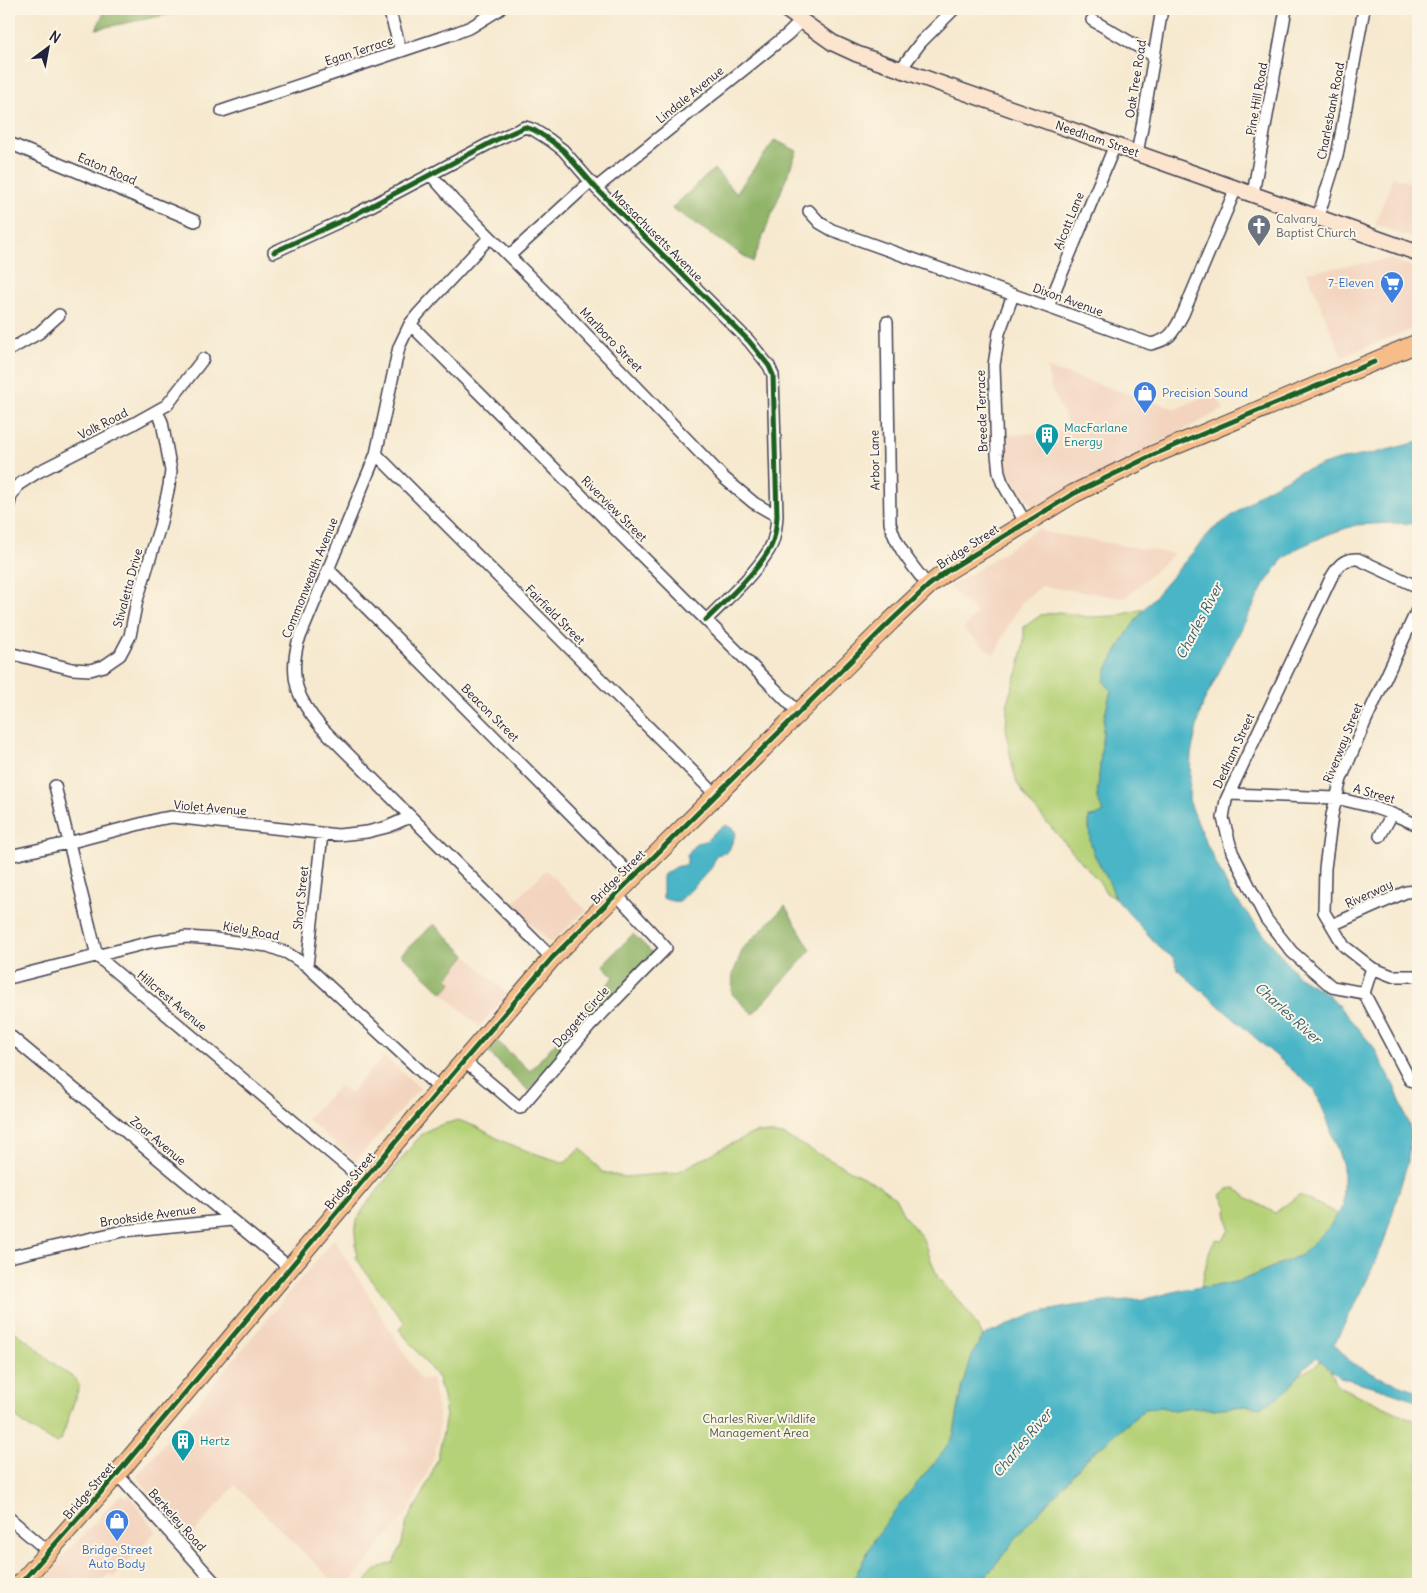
<svg xmlns="http://www.w3.org/2000/svg" width="1427" height="1593" viewBox="0 0 1427 1593" font-family="Delius,sans-serif">
<style>
.built{fill:#f3d4bf}
.green{fill:#b6d278;stroke:#6c7a5a}
.forest{fill:#90b468;stroke:#596b52}
.water{fill:#49b5c6;stroke:#366c80}
.lines{fill:none;stroke-linecap:round;stroke-linejoin:round}
.street-casing{stroke:#424051;stroke-width:14}
.secondary-casing{stroke:#424051;stroke-width:18}
.primary-casing{stroke:#424051;stroke-width:20}
.street{stroke:#fff;stroke-width:11}
.secondary{stroke:#fce5cf;stroke-width:15}
.primary{stroke:#f7bd88;stroke-width:18}
.cycleway-casing{stroke:#fcf5e5;stroke-width:8}
.cycleway{stroke:#1b5e20;stroke-width:5}
.labels{text-anchor:middle;stroke-width:4;stroke-linejoin:round;paint-order:stroke}
.street-label{font-size:12px;fill:#22223b;stroke:#fcf5e5}
.worship-label{font-size:12px;fill:#5b616d;stroke:#fcf5e5;text-anchor:start}
.shop-label{font-size:12px;fill:#366cbe;stroke:#fcf5e5;text-anchor:end}
.culture-label{font-size:12px;fill:#0d838f;stroke:#fcf5e5;text-anchor:start}
.park-label{font-size:12px;fill:#4e574d;stroke:#fcf5e5}
.water-label{font-size:14px;font-style:italic;fill:#325d73;stroke:#fcf5e5}
</style>
<rect width="100%" height="100%" fill="#fcf5e5"/>
<filter id="ink" filterUnits="userSpaceOnUse"><feTurbulence type="fractalNoise" baseFrequency=".02" numOctaves="2"/><feDisplacementMap in="SourceGraphic" scale="10" xChannelSelector="R" yChannelSelector="G"/><feConvolveMatrix kernelMatrix="1 2 1 2 8 2 1 2 1" color-interpolation-filters="sRGB"/></filter>
<filter id="wash" filterUnits="userSpaceOnUse"><feTurbulence type="fractalNoise" baseFrequency=".0096" numOctaves="4" result="noise"/><feDisplacementMap in="SourceGraphic" scale="20" xChannelSelector="R" yChannelSelector="G"/><feGaussianBlur stdDeviation="1.12" result="paint"/><feColorMatrix in="noise" values="0 0 0 0 0 0 0 0 0 0 0 0 0 0 0 0 0 1.4 0 .05"/><feComposite in="paint" operator="in"/></filter>
<g filter="url(#wash)">
<rect width="100%" height="100%" fill="#f6e9cf"/>
<path class="built" d="M1393 176 1418 186V240L1375 225Z
M1391 259 1418 269V326L1342 357 1307 272Z
M1047 368 1176 409 1214 392 1224 409 1033 508 1007 470 1006 435 1071 431 1051 388Z
M1039 528 1043 532 1174 554 1125 598 1042 586 1022 602 1015 613 994 655 963 629 977 613 949 587 976 571Z
M546 870 586 910 551 943 511 905Z
M466 955 507 994 479 1027 443 993 452 983 448 979Z
M384 1056 420 1088 355 1162 307 1119 340 1085 350 1093Z
M334 1239 420 1379 432 1378 439 1420 438 1440 429 1470 408 1511 349 1584H336L235 1485 188 1540 137 1477 139 1473Z
M121 1494 126 1497 129 1495 156 1531 114 1577 110 1573 98 1584H47L46 1577 48 1572Z"/>
<path class="green" d="M1144 609C1128 632 1111 655 1104 682L1111 690 1104 719 1097 798 1104 812 1097 816 1089 818V829L1094 854 1111 886 1115 898 1106 893 1101 884 1029 802 1017 783 1011 760 1006 727 1008 699 1019 668 1024 642V627L1041 615 1059 612 1087 617 1115 616Z
M458 1120 477 1127 502 1141 530 1152 565 1163 581 1148 602 1172 623 1177 676 1173 725 1147 756 1132 783 1135 847 1169 875 1183 895 1198 904 1216 922 1237 938 1278 967 1310 983 1336 962 1389 952 1442 875 1538 851 1584H364C374 1571 377 1567 393 1563L401 1547 407 1521 423 1494 438 1458 446 1416 443 1397 438 1378 399 1329 405 1323 372 1281 357 1259 355 1233 357 1220 364 1208 406 1153 422 1134 434 1127Z
M1235 1188 1251 1200 1275 1213 1299 1195 1338 1214 1330 1226 1301 1255 1240 1281 1221 1285 1201 1287C1206 1270 1206 1254 1216 1239L1223 1241 1229 1229 1226 1211 1228 1208 1221 1195 1228 1189Z
M9 1329C34 1341 51 1366 76 1379L79 1387 61 1440 56 1443 34 1431 9 1412Z
M1321 1360 1328 1366 1338 1386 1418 1422V1584H980L1019 1530 1065 1484 1085 1460 1145 1409 1160 1407 1174 1410 1191 1407 1212 1409 1245 1406 1256 1407 1284 1384 1313 1367Z"/>
<path class="forest" d="M103 9H196L96 29 105 11Z
M775 140 797 151 753 262 672 208 714 169 736 193Z
M785 906 811 950 753 1014 732 994 733 974 743 948Z
M434 924 466 955 448 978 452 983 443 993 401 954Z
M633 934 655 955 529 1091 488 1052 497 1041 530 1071 614 977 602 965Z"/>
<path class="water" d="M1418 442V524L1391 523 1356 525 1329 534 1298 548 1282 560 1264 585 1203 703 1199 718 1191 754 1189 800 1202 834 1230 892 1283 958 1299 977 1330 996 1373 1046 1395 1088 1411 1131 1408 1161 1384 1242 1361 1293 1334 1344 1351 1362 1376 1376 1418 1391V1401L1386 1390 1340 1377 1329 1369 1317 1357 1303 1369 1290 1388 1274 1400 1261 1407 1245 1406 1212 1409 1191 1407 1174 1410 1160 1407 1145 1409 1085 1460 1065 1484 1025 1527 980 1584H851L875 1538 904 1499 944 1451 954 1434 962 1389 972 1355 983 1336 1036 1313 1073 1306 1113 1301 1145 1299 1186 1289 1221 1285 1240 1281 1301 1255 1330 1226 1343 1206V1166L1327 1119 1315 1090 1178 970 1174 958 1161 949 1115 898 1111 886 1094 854 1090 841 1089 817 1097 816 1104 812 1097 799 1104 719 1111 690 1104 682 1108 667 1129 630 1144 609 1212 530 1244 507 1262 492 1299 472 1339 460 1371 454Z
M726 825 733 829 736 833 729 850 725 853 716 855C714 859 714 863 712 867 709 871 682 900 679 901 675 902 666 900 663 898V875L675 867 685 865 687 863V855L696 843 706 841 716 831Z"/>
</g>
<g filter="url(#ink)">
<g class="lines">
<g class="street-casing">
<path id="street" d="M389 9 401 51
M1092 20 1154 56
M900 70 921 42 954 9
M222 111 458 32 471 27 500 9
M9 143 195 221
M1137 153 1141 133 1162 9
M431 175 454 201 561 308 724 478 754 503 777 516
M596 188 788 34 801 21
M1253 194 1286 9
M809 211 820 223 832 230 1151 344C1172 339 1173 332 1183 314L1236 188
M1318 217 1337 156 1364 9
M490 237 419 313 410 324 399 347 376 454 298 642C289 678 297 699 321 727L552 958
M274 252 352 216 496 140 525 127 534 130 550 140 563 150 596 188 749 341 769 366 773 375 777 516C776 528 775 540 769 550 754 575 727 599 706 620
M509 256 590 182
M1013 295 999 333 994 365 997 454 999 473 1002 482 1025 522
M1048 307 1115 145
M887 322 890 523C896 548 913 566 928 586
M410 324 799 713
M9 350 39 333 59 315
M376 454 716 795
M9 504 11 496 18 485 38 472 133 424 167 405 203 359
M328 569 633 877
M1418 608 1365 722 1341 779 1332 815 1325 868 1324 912 1344 946 1372 968 1392 976H1418
M9 653 72 669 90 670 104 666 120 655 130 636 137 600 160 526 169 486 171 471 162 422 157 412
M55 786 97 956 364 1181
M1229 794 1336 798 1369 806 1392 814 1418 825
M1380 836 1392 814
M9 856 68 843 159 819 172 817 338 835 367 832 387 827 410 817
M1332 925 1406 892 1418 891
M307 966 322 834
M1372 968 1364 993 1332 987 1292 952 1266 919 1232 852 1223 818 1226 800 1331 578C1338 566 1343 558 1358 559L1418 587
M9 978 151 942 186 937 215 939 268 946 287 953 307 966 440 1089
M1364 993 1410 1080 1418 1083
M9 1035 290 1268
M464 1061 520 1108 590 1026 666 948 616 894
M9 1257 123 1231 232 1220
M117 1474 216 1584
M9 1518 49 1552"/>
</g>
<g class="secondary-casing">
<path id="secondary" d="M785 9 833 43 857 54 1418 253"/>
</g>
<g class="primary-casing">
<path id="primary" d="M20 1584 117 1474 440 1089 552 958 891 621 928 586 947 571 1073 494 1155 454 1418 343"/>
</g>
<use href="#street" class="street"/>
<use href="#secondary" class="secondary"/>
<use href="#primary" class="primary"/>
<g class="cycleway-casing">
<path id="cycleway" d="M274 252 352 216 496 140 525 127 534 130 550 140 563 150 596 188 749 341 769 366 773 375 777 516C776 528 775 540 769 550 754 575 727 599 706 620
M20 1584 117 1474 440 1089 552 958 891 621 928 586 947 571 1073 494 1155 454 1374 362"/>
</g>
<use href="#cycleway" class="cycleway"/>
</g>
</g>
<defs>
<g id="church-pin" transform="scale(1.25)"><path d="M0 17L-7.5 6A9.5 9.5 0 1 1 7.5 6Z" fill="#6b7280" stroke="#fcf5e5"/><path d="M-1.2-6h2.4v3.5h3.3v2.4h-3.3V6h-2.4V-.1h-3.3v-2.4h3.3Z" fill="#fff"/></g>
<g id="supermarket-pin" transform="scale(1.25)"><path d="M0 17L-7.5 6A9.5 9.5 0 1 1 7.5 6Z" fill="#3f7fe0" stroke="#fcf5e5"/><path d="M-6-5.5h2.5l.6 2H6L4.5 2H-2.5L-4.4-4H-6ZM-1.5 3.2a1.3 1.3 0 1 0 .1 0ZM3 3.2a1.3 1.3 0 1 0 .1 0Z" fill="#fff"/></g>
<g id="shop-pin" transform="scale(1.25)"><path d="M0 17L-7.5 6A9.5 9.5 0 1 1 7.5 6Z" fill="#3f7fe0" stroke="#fcf5e5"/><path d="M-5-2.5h2.3a2.7 3.5 0 0 1 5.4 0H5L5.5 6h-11ZM-1.5-2.5h3a1.5 2.3 0 0 0-3 0Z" fill="#fff"/></g>
<g id="building-pin" transform="scale(1.25)"><path d="M0 17L-7.5 6A9.5 9.5 0 1 1 7.5 6Z" fill="#0f9aa8" stroke="#fcf5e5"/><path d="M-4-6H4V6H1V3H-1V6H-4ZM-2.5-4.3h1.7v1.8h-1.7ZM.8-4.3h1.7v1.8H.8ZM-2.5-1h1.7V.8h-1.7ZM.8-1h1.7V.8H.8Z" fill="#fff"/></g>
</defs>
<g fill-rule="evenodd">
<use href="#church-pin" x="1259" y="226"/>
<use href="#supermarket-pin" x="1392" y="283"/>
<use href="#shop-pin" x="1145" y="393"/>
<use href="#building-pin" x="1047" y="435"/>
<use href="#building-pin" x="183" y="1441"/>
<use href="#shop-pin" x="117" y="1521"/>
</g>
<g class="labels">
<g class="street-label">
<text transform="translate(359 51) rotate(-18)" y="4">Egan Terrace</text>
<text transform="translate(1136 79) rotate(-81)" y="4">Oak Tree Road</text>
<text transform="translate(690 95) rotate(-39)" y="4">Lindale Avenue</text>
<text transform="translate(1257 99) rotate(-80)" y="4">Pine Hill Road</text>
<text transform="translate(1331 111) rotate(-79)" y="4">Charlesbank Road</text>
<text transform="translate(1097 139) rotate(19)" y="4">Needham Street</text>
<text transform="translate(107 169) rotate(23)" y="4">Eaton Road</text>
<text transform="translate(1069 221) rotate(-68)" y="4">Alcott Lane</text>
<text transform="translate(657 236) rotate(45)" y="4">Massachusetts Avenue</text>
<text transform="translate(1068 300) rotate(20)" y="4">Dixon Avenue</text>
<text transform="translate(611 340) rotate(46)" y="4">Marlboro Street</text>
<text transform="translate(982 411) rotate(-92)" y="4">Breede Terrace</text>
<text transform="translate(103 424) rotate(-27)" y="4">Volk Road</text>
<text transform="translate(875 460) rotate(-91)" y="4">Arbor Lane</text>
<text transform="translate(614 509) rotate(45)" y="4">Riverview Street</text>
<text transform="translate(968 547) rotate(-33)" y="4">Bridge Street</text>
<text transform="translate(310 578) rotate(-68)" y="4">Commonwealth Avenue</text>
<text transform="translate(128 588) rotate(-75)" y="4">Stivaletta Drive</text>
<text transform="translate(555 615) rotate(45)" y="4">Fairfield Street</text>
<text transform="translate(490 713) rotate(45)" y="4">Beacon Street</text>
<text transform="translate(1343 743) rotate(-68)" y="4">Riverway Street</text>
<text transform="translate(1234 751) rotate(-65)" y="4">Dedham Street</text>
<text transform="translate(1374 794) rotate(16)" y="4">A Street</text>
<text transform="translate(210 808) rotate(5)" y="4">Violet Avenue</text>
<text transform="translate(618 877) rotate(-45)" y="4">Bridge Street</text>
<text transform="translate(1369 894) rotate(-25)" y="4">Riverway</text>
<text transform="translate(301 898) rotate(-84)" y="4">Short Street</text>
<text transform="translate(251 931) rotate(10)" y="4">Kiely Road</text>
<text transform="translate(172 1001) rotate(40)" y="4">Hillcrest Avenue</text>
<text transform="translate(581 1017) rotate(-48)" y="4">Doggett Circle</text>
<text transform="translate(158 1141) rotate(40)" y="4">Zoar Avenue</text>
<text transform="translate(350 1181) rotate(-50)" y="4">Bridge Street</text>
<text transform="translate(148 1216) rotate(-8)" y="4">Brookside Avenue</text>
<text transform="translate(89 1491) rotate(-49)" y="4">Bridge Street</text>
<text transform="translate(177 1520) rotate(48)" y="4">Berkeley Road</text>
</g>
<g class="worship-label">
<text x="1276" y="223">Calvary<tspan x="1276" dy="14">Baptist Church</tspan></text>
</g>
<g class="shop-label">
<text x="1374" y="287">7-Eleven</text>
<text x="1162" y="397" text-anchor="start">Precision Sound</text>
<text x="117" y="1554" text-anchor="middle">Bridge Street<tspan x="117" dy="14">Auto Body</tspan></text>
</g>
<g class="culture-label">
<text x="1064" y="432">MacFarlane<tspan x="1064" dy="14">Energy</tspan></text>
<text x="200" y="1445">Hertz</text>
</g>
<g class="park-label">
<text x="759" y="1423">Charles River Wildlife<tspan x="759" dy="14">Management Area</tspan></text>
</g>
<g class="water-label">
<text transform="translate(1199 621) rotate(-62)" y="5">Charles River</text>
<text transform="translate(1288 1013) rotate(42)" y="5">Charles River</text>
<text transform="translate(1022 1443) rotate(-50)" y="5">Charles River</text>
</g>
</g>
<rect width="1427" height="1593" fill="none" stroke="#fcf5e5" stroke-width="30"/>
<g transform="translate(48 48) rotate(32)" stroke="#fcf5e5" stroke-width="4" paint-order="stroke">
<path d="M0-4L9 19L0 12L-9 19Z" fill="#22223b"/>
<text y="-8" font-size="14" font-weight="bold" text-anchor="middle" fill="#22223b">N</text>
</g>
</svg>
